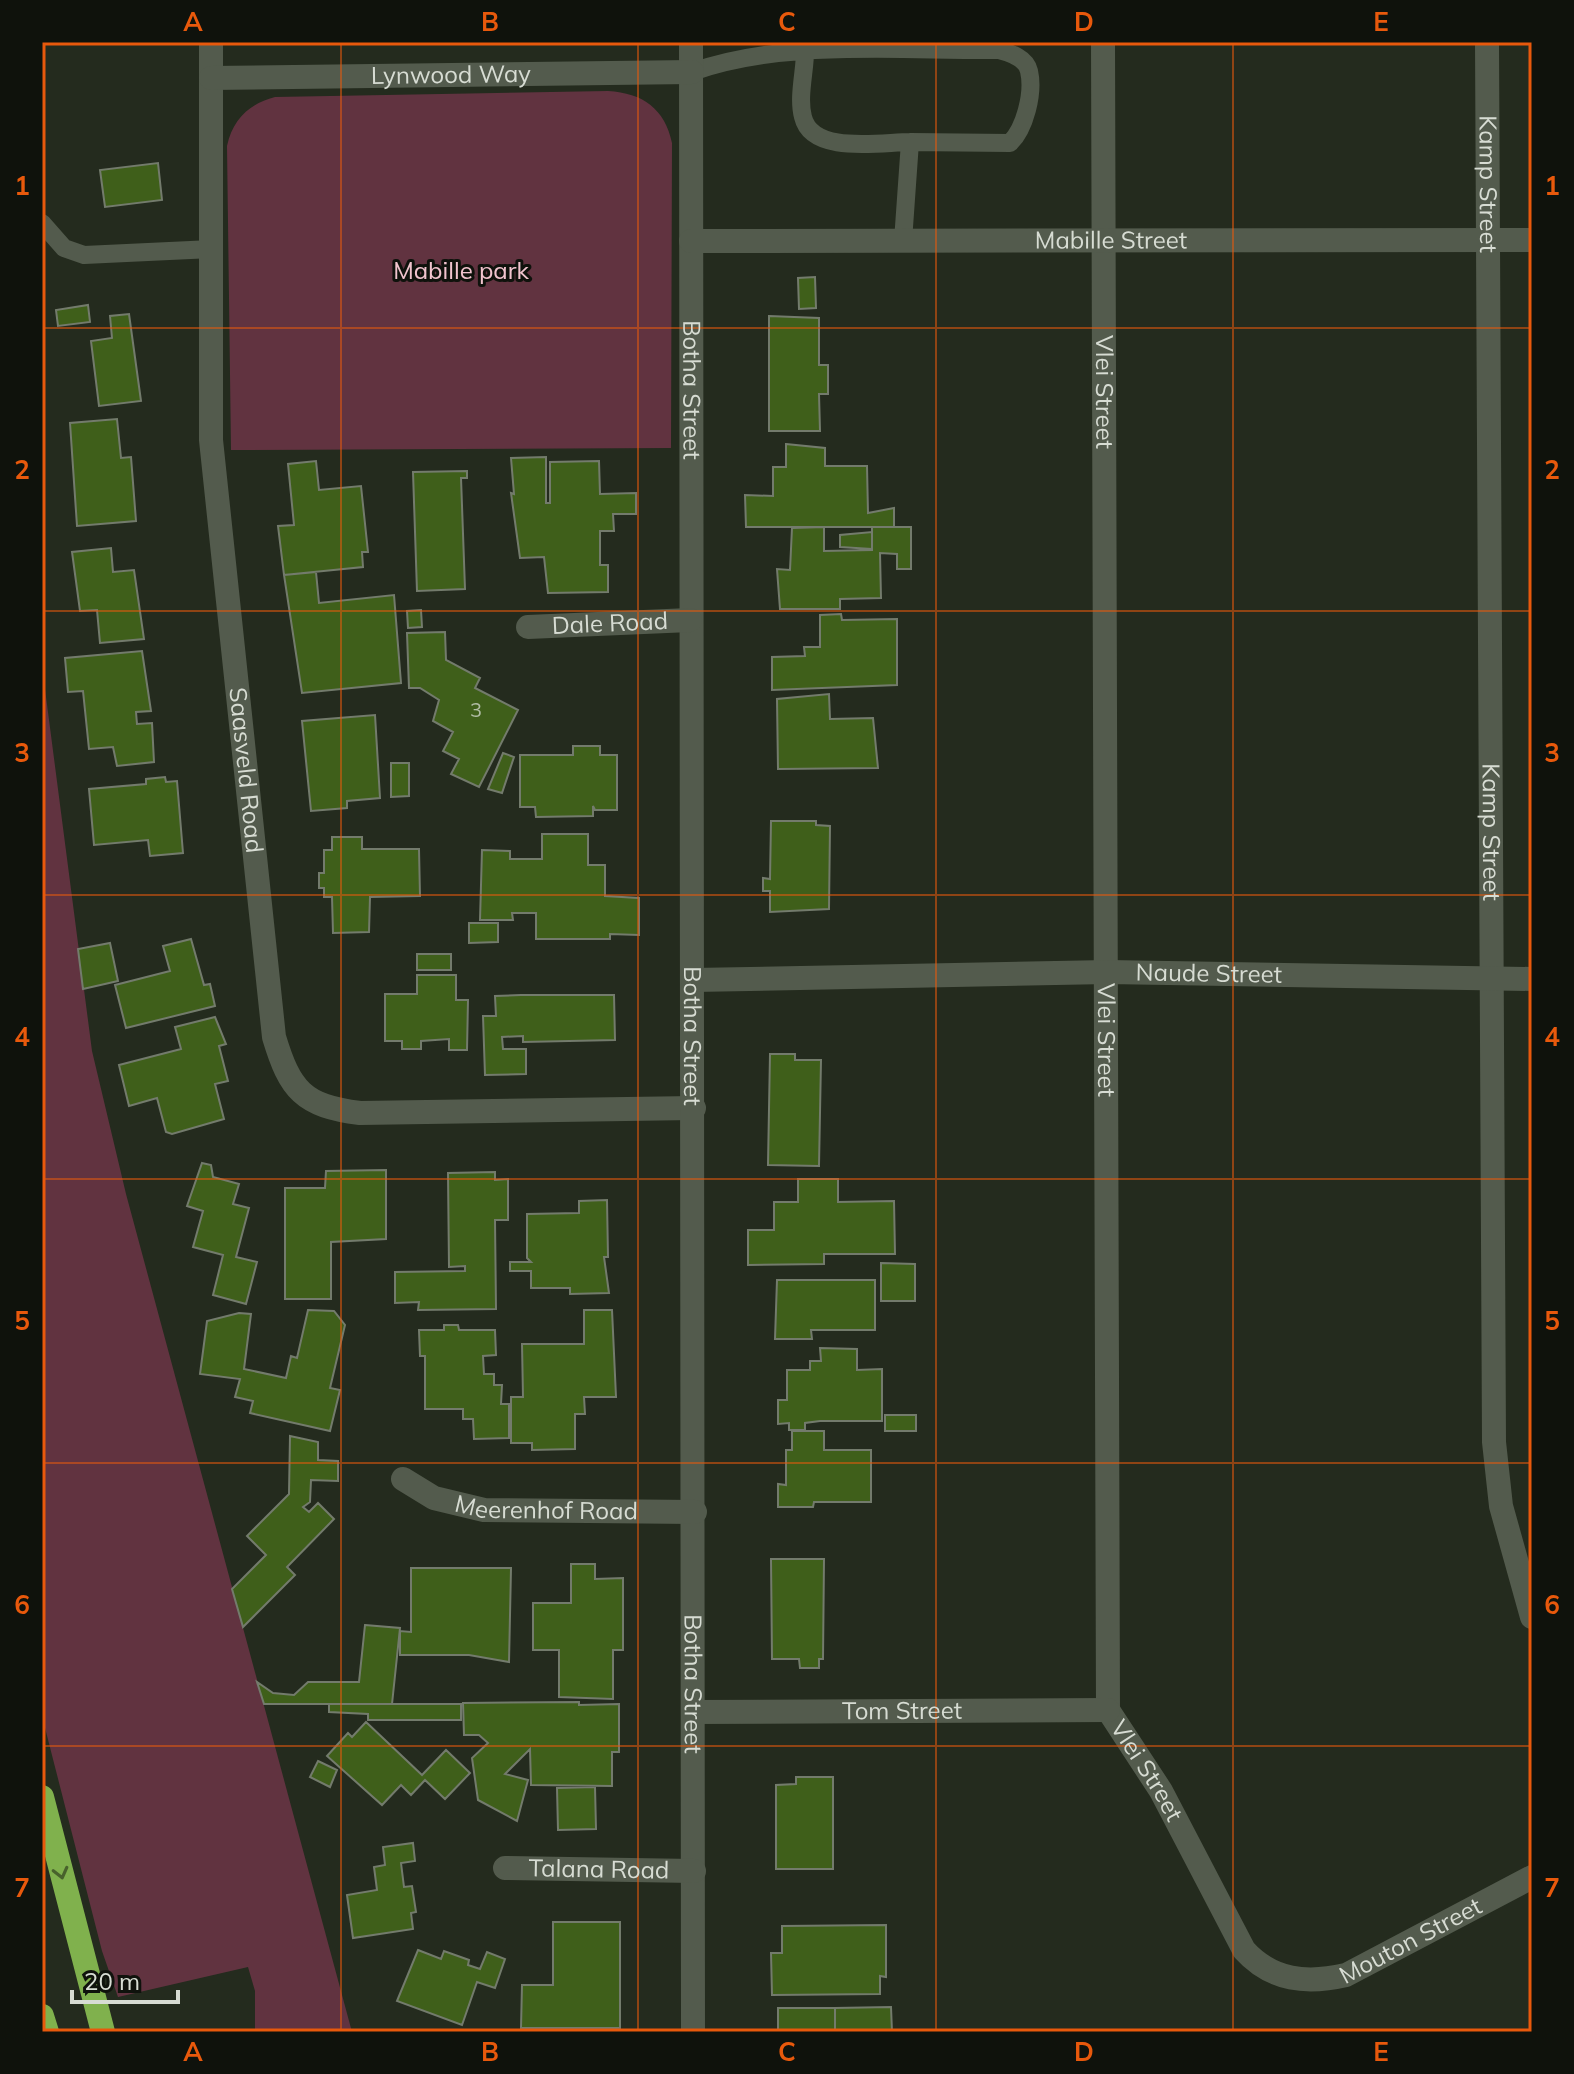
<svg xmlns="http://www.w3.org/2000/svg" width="1574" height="2074" viewBox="0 0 1574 2074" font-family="Mulish,sans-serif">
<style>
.green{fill:#613340}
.building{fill:#3f5f1a;stroke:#737b6c;stroke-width:2}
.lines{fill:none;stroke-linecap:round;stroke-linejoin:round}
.lane{stroke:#535b4d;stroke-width:18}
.street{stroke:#535b4d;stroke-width:24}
.highway{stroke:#80b14d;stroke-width:24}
.oneway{stroke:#48622c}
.grid{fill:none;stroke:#e8590c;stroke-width:2;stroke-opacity:0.55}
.labels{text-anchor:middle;stroke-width:6;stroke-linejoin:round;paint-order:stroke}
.number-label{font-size:20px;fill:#b1bda5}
.street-label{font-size:24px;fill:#d7dcd3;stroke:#0f120c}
.park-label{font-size:24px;fill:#f1c4ce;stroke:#0f120c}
.neatline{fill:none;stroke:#e8590c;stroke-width:3}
.grid-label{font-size:26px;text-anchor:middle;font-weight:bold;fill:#e8590c}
</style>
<rect width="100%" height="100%" fill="#242b1e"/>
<path class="green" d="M608 91C643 93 665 109 672 143L671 448 231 450 227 146C233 119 249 104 275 97Z
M42 666 92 1051 126 1194 352 2032H255V1991L248 1967 118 1997 102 1951 42 1716Z"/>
<path class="building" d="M158 163 162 200 105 207 100 170Z
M815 277 816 308 799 309 798 278Z
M88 305 90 322 58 326 56 310Z
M129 314 141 401 99 406 91 341 112 338 110 316Z
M769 316 819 318V365H828V394H819L820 431H769Z
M117 419 121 458 131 457 136 521 77 526 70 423Z
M786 444 825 448V466H867L868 513 894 508V527H746L745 495 773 496V467H786Z
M546 457V503H550V462L599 461 600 494 636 493V514H613L614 531H600V565H608V592L548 593 544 557 520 558 511 493 514 494 511 458Z
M316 461 319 490 361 486 368 552H362L363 567 284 575 278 526 294 525 288 464Z
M467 471V478H461L465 589 417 591 413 472Z
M824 527V551L872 550V527H911V569H897V554L880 553 881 598 840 599V609H780L777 569 790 570 792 528Z
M872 532V549L840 547V535Z
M111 548 113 572 134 570 144 639 100 643 97 610 80 611 72 552Z
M316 572 319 603 394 595 401 683 302 693 284 575Z
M421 610 422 627 408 628 407 611Z
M841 614 842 620 897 619V685L772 690V657L805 656 804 647H820V615Z
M445 632 446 660 480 678 475 688 518 710 479 787 451 774 459 759 443 751 453 732 433 721 439 700 420 688H409L407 633Z
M142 651 151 711 136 712 137 724 152 723 154 762 117 766 113 747 89 749 83 691 68 692 65 658Z
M829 694 830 719 873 718 878 768 778 769 777 699Z
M375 715 380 798 347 801V808L311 811 302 721Z
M573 746H600V755H617V810H595L593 806V816L536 817 535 807H520V755H573Z
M503 753 514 757 502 793 488 789Z
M391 763H409V796L391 797Z
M165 777 166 782 177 781 183 853 150 856 148 840 94 845 89 789 146 784V779Z
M771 821H816V825L830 826 829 909 770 912V891H763V878L770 879Z
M542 834H588V865H605V896L639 898V935L610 934V939H536V913H512L513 920H480L482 850 510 851V859H542Z
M332 837H362V849H419L420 896 370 897 369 932 333 933 332 897H324V888H319V873H324V850H332Z
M469 923H498V942L469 943Z
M191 939 204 985 210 984 215 1006 126 1028 115 985 170 971 163 946Z
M110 943 118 981 83 989 78 949Z
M417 954H451V970H417Z
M417 975H456V1000H468L467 1050H449V1039L421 1041V1049H402V1041H385V994H417Z
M521 995H614L615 1040 523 1042V1036L502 1037 503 1049H526V1074L485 1075 483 1016H496L495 996Z
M215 1017 226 1044 219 1046 228 1081 215 1084 224 1119 172 1134 166 1132 157 1098 129 1106 119 1065 181 1049 175 1027Z
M770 1054H795V1060H821L819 1166 768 1165Z
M202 1163 211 1165 213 1177 239 1184 233 1204 249 1208 236 1257 257 1262 246 1304 213 1295 223 1255 193 1247 203 1211 187 1206Z
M386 1170V1239L331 1242V1299H285V1188H325L326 1171Z
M495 1172V1180L508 1179V1220H495L496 1309 418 1310 419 1302 395 1303V1272L465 1271V1266L449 1267 448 1173Z
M798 1179H838V1202L894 1201 895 1254H824V1264L748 1265V1230H774V1202H798Z
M607 1200 608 1257H604L609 1293 570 1294V1288H531V1271H510V1262H531L527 1258V1214L579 1213V1201Z
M881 1263 915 1264V1301H881Z
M777 1280H875V1330H811L812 1339H775Z
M308 1310 334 1311 345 1325 330 1388 340 1390 330 1431 250 1413 253 1401 235 1397 240 1379 200 1374 207 1321 239 1313 251 1314 244 1369 286 1378 291 1356 297 1358Z
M584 1310H612L616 1397H584L585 1414H575V1449L532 1450V1443H511V1397H523L522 1344H584Z
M444 1325H458L459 1330H495L496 1355 483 1356 484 1374H494V1385H502L501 1404H509V1438L474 1439 473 1419H463V1409H425V1356H420L419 1330H444Z
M820 1348 857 1349V1370L882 1369V1421H820L805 1423V1430H789V1423L778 1424V1400H787V1370H810V1361H821Z
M885 1415H916V1431H885Z
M792 1431H824V1450H871V1502H814L813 1507H778V1484L786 1485V1450H792Z
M290 1436 318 1442V1460L338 1461V1481L311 1480 310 1502 303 1507 309 1512 318 1503 334 1519 287 1567 295 1575 243 1627 232 1589 266 1555 247 1536 289 1494Z
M771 1559H824L823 1659H819V1668H800L799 1659H772Z
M571 1564H595V1579L623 1578V1650H613V1699L559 1697V1650H533V1603H571Z
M411 1568H511L509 1662 469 1655H400V1631L411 1632Z
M365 1625 400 1628 392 1704H264L257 1682 273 1693 294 1695 308 1682H359Z
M579 1702V1705L619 1704V1752H612V1786L531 1785 530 1749 505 1774 528 1780 517 1821 478 1800 472 1758 488 1743 479 1735H464L463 1703Z
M329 1704H461V1720H368V1714L329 1712Z
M366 1722 422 1775 446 1750 470 1773 445 1799 425 1780 411 1795 401 1785 382 1805 327 1756 348 1733 352 1737Z
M318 1761 337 1770 330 1787 310 1777Z
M796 1777H833V1869H776V1785L796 1784Z
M595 1787 596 1829 558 1830 557 1788Z
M413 1843 415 1861 401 1863 404 1887 412 1886 416 1912 411 1913 413 1929 353 1938 347 1895 377 1890 374 1867 385 1865 383 1847Z
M553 1922H620V2028H521L522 1985H553Z
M886 1925V1977L880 1976V1994L772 1995 771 1953H782V1926Z
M418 1950 441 1959 444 1951 469 1960 468 1965 480 1969 487 1952 505 1959 495 1988 477 1982 462 2025 397 2001Z
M891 2007 892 2032H835V2008Z
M778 2008H835V2032H778Z"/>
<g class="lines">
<path class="lane" d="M805 42C807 65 797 95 803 117 812 155 881 142 910 142L903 241
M692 72C784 39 901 51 999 50 1011 53 1026 58 1029 71 1034 93 1025 128 1010 143L910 142
M42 223 64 248 84 255 212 249"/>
<g class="street">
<path id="s1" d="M211 42V440L274 1037C290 1090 303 1106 360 1113L694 1108"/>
<path id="s2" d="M691 42 693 2032"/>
<path id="s3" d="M1103 42 1108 1710 1161 1791 1244 1950C1272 1981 1307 1984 1346 1975L1532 1877"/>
<path id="s4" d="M1487 42 1494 1442 1501 1506 1532 1617"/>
<path id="s5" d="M211 78 692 72"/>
<path id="s6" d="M691 241 1532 240"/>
<path id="s7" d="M528 627 690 620"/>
<path id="s8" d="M693 980 1108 972 1532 979"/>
<path id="s9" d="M403 1479 434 1498 484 1510 695 1512"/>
<path id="s10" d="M694 1712 1108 1710"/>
<path id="s11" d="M505 1868 694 1871"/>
</g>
<path class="highway" d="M42 1797 103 2032
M42 2016 47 2032"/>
</g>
<defs><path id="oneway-chevron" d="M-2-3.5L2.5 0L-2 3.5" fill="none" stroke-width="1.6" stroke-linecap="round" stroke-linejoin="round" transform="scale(2)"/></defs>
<use class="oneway" href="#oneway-chevron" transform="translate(61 1873) rotate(76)"/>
<path class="grid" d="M341 42V2032M638 42V2032M936 42V2032M1233 42V2032M42 328H1532M42 611H1532M42 895H1532M42 1179H1532M42 1463H1532M42 1746H1532"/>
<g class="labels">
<g class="number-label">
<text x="476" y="717">3</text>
</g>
<g class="street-label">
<text dy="8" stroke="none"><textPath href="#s5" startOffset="240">Lynwood Way</textPath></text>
<text dy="8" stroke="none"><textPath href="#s4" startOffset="142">Kamp Street</textPath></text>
<text dy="8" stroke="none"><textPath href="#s6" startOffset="420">Mabille Street</textPath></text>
<text dy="8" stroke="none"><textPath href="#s2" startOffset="348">Botha Street</textPath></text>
<text dy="8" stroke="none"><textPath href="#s3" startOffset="350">Vlei Street</textPath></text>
<text dy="8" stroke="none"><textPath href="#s7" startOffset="82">Dale Road</textPath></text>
<text dy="8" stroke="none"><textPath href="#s1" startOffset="730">Saasveld Road</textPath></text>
<text dy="8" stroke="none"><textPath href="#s4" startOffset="790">Kamp Street</textPath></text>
<text dy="8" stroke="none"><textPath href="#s8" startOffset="516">Naude Street</textPath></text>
<text dy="8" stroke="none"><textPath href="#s2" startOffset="994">Botha Street</textPath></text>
<text dy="8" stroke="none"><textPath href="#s3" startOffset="998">Vlei Street</textPath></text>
<text dy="8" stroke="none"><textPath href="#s9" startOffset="150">Meerenhof Road</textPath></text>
<text dy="8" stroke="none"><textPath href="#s2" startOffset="1642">Botha Street</textPath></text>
<text dy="8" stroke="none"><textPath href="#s10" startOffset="208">Tom Street</textPath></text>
<text dy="8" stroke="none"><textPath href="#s3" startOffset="1740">Vlei Street</textPath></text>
<text dy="8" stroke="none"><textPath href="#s11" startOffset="94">Talana Road</textPath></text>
<text dy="8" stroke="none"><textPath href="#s3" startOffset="2128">Mouton Street</textPath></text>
</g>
<g class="park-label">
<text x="461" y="279">Mabille park</text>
</g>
</g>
<rect width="1574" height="2074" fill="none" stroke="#0f120c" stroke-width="88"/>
<path d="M72 1990v12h106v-12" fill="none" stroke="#d7dcd3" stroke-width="4"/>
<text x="84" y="1990" font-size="24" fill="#d7dcd3" stroke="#0f120c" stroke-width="6" paint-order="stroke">20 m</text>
<rect x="44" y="44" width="1486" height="1986" class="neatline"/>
<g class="grid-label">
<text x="193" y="31">A</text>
<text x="490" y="31">B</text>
<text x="787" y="31">C</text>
<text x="1084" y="31">D</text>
<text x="1381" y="31">E</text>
<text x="22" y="195">1</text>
<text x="1552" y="195">1</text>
<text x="22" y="479">2</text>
<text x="1552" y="479">2</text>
<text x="22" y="762">3</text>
<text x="1552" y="762">3</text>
<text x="22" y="1046">4</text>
<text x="1552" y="1046">4</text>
<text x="22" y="1330">5</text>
<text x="1552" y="1330">5</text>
<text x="22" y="1614">6</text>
<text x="1552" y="1614">6</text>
<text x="22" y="1897">7</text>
<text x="1552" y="1897">7</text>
<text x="193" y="2061">A</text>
<text x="490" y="2061">B</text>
<text x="787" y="2061">C</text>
<text x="1084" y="2061">D</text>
<text x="1381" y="2061">E</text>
</g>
</svg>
